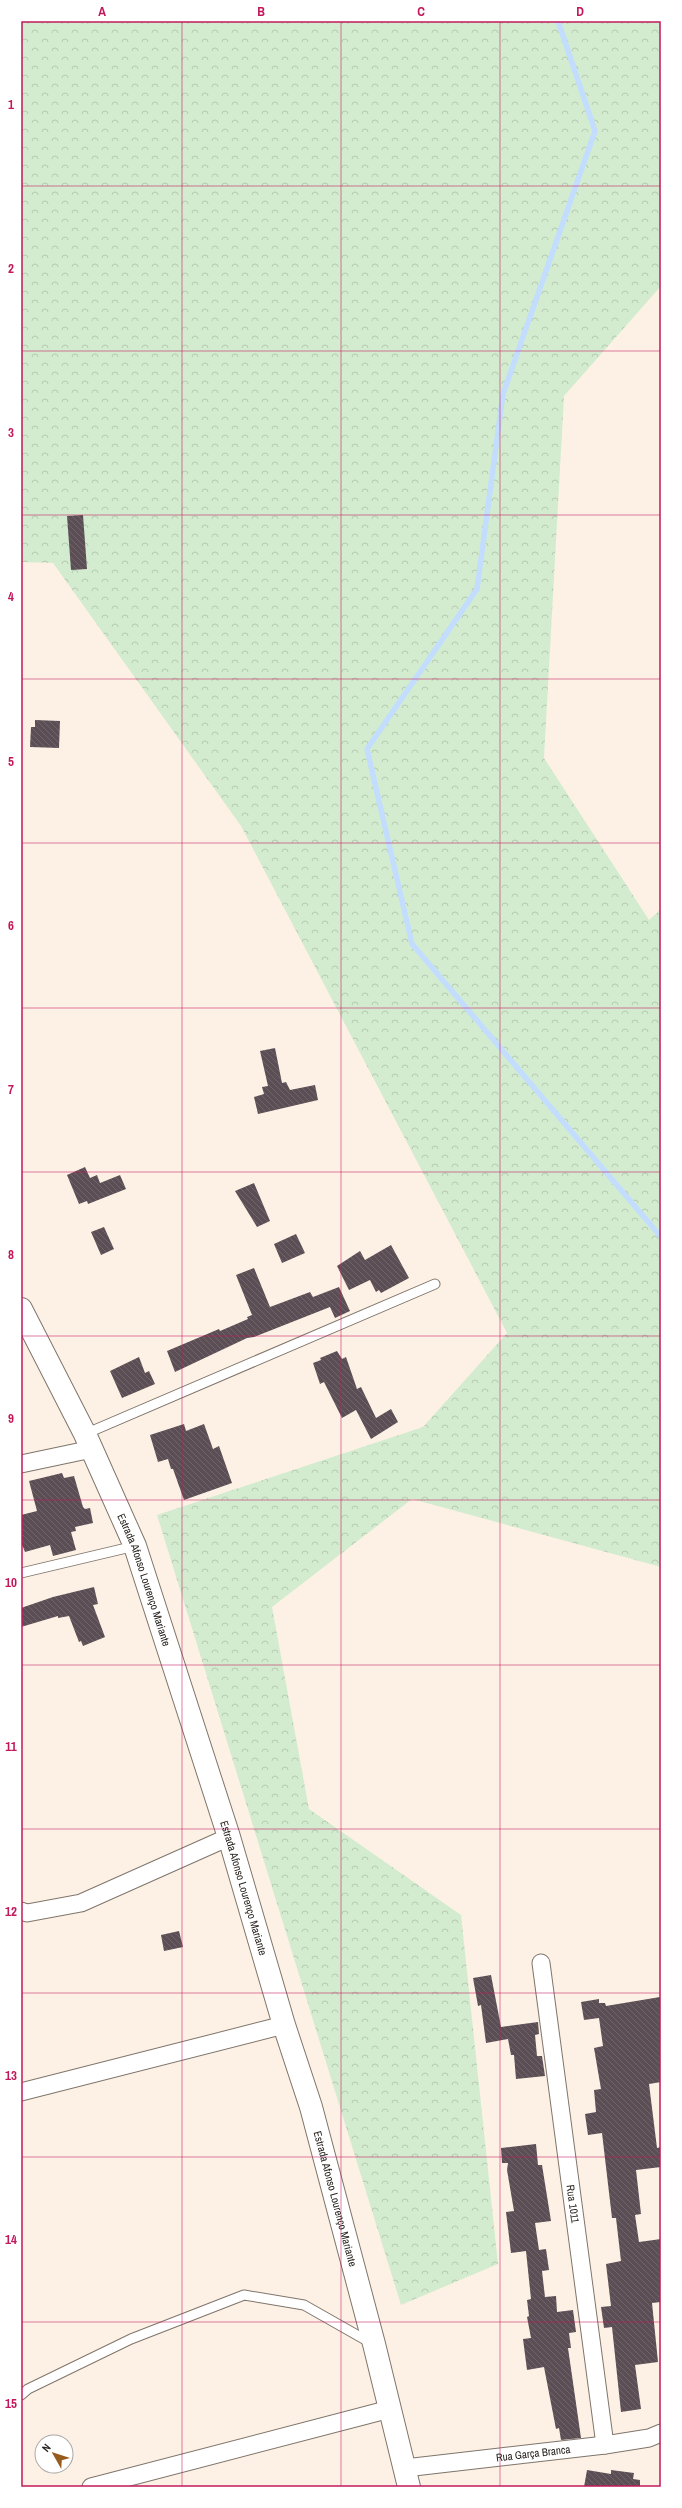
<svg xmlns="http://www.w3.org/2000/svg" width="682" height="2508" viewBox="0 0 682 2508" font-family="'Archivo Narrow',sans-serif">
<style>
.forest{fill:url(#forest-crowns)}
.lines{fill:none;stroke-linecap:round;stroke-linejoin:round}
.stream{stroke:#c3ddfe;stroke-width:5.5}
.building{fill:url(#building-back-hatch)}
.lane-casing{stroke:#7f756b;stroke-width:11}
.street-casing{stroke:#7f756b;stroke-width:19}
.secondary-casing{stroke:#7f756b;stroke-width:24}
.lane{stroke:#fff;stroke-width:9}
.street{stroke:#fff;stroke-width:17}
.secondary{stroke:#fff;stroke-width:22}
.grid{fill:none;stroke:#c2185b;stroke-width:1;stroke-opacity:0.55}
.labels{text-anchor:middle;stroke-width:4;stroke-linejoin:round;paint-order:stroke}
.street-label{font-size:11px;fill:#292521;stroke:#fff}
.neatline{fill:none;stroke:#c2185b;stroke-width:1.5}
.grid-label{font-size:13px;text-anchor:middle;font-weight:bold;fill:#c2185b}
</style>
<defs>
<pattern id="forest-crowns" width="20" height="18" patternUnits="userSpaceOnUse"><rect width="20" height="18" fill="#d3eccf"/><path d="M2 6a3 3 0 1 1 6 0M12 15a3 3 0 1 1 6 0" fill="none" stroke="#b5cab1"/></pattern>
<pattern id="building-back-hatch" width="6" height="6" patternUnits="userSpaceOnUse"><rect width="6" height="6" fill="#5b4e55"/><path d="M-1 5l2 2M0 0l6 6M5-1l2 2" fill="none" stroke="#6f646a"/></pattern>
</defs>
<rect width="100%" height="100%" fill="#fdf1e5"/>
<path class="forest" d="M21 21H661V286L564 396 544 758 649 920 661 909V1567L412 1499 272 1607 309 1809 461 1915 498 2264 401 2305 157 1515 423 1427 507 1333 241 826 53 563 21 562Z"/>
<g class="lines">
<path class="stream" d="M558 21 595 131 503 394 477 589 367 749 412 944 661 1237"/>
</g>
<path class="building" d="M83 515 87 569 71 570 67 516Z
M35 720 60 721 59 748 30 747 31 727H35Z
M275 1048 282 1083 286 1082 290 1090 315 1085 318 1100 258 1114 254 1097 264 1094 262 1087 268 1086 260 1051Z
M85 1167 90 1178 97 1175 100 1183 120 1175 126 1189 88 1204 87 1201 79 1204 67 1175Z
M254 1183 270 1221 257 1227 235 1191Z
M104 1227 114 1249 101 1255 91 1232Z
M296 1234 305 1253 282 1263 274 1244Z
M391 1245 409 1278 381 1293 379 1290 376 1292 370 1280 349 1290 337 1266 360 1251 365 1260Z
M254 1268 270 1307 310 1292 313 1297 339 1287 350 1311 335 1318 330 1307 254 1337 247 1338 175 1372 167 1351 219 1329 220 1331 248 1319 247 1317 252 1315 236 1275Z
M337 1351 342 1359 346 1357 357 1389 361 1387 376 1418 391 1409 398 1422 371 1439 356 1410 342 1418 324 1382 320 1384 313 1363 321 1360 320 1358Z
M139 1357 145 1373 149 1371 155 1384 122 1398 110 1371Z
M184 1424 186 1431 204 1424 213 1449 219 1446 232 1483 184 1500 173 1469H171L168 1459 158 1462 150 1435Z
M62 1473 64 1478 74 1476 83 1507 85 1509 90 1508 93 1523 75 1527 76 1531 71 1532 76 1550 53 1556 50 1545 25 1552 21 1542V1515L37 1511 29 1481Z
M94 1587 98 1604 93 1605 105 1637 83 1646 81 1641 79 1642 69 1616 58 1618V1616L21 1627V1608L53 1597Z
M179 1931 183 1947 164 1951 161 1935Z
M491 1975 501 2027 538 2022 539 2034 535 2035 537 2056H542L545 2076 516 2079 514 2055H511L508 2039 486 2043 481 2005 478 2006 473 1978Z
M660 1997 661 2082 649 2084 657 2148 661 2147V2167L636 2170 641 2214 635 2215 639 2242 661 2239V2302L652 2303 658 2362 635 2365 641 2409 621 2412 612 2327 604 2328 601 2307 611 2306 606 2264 621 2261 616 2218H612L602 2133 588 2135 585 2114 596 2112 594 2090 601 2089 594 2048 603 2046 599 2018 584 2020 581 2002 599 1999V2003H605L606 2006Z
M536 2144 538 2165H542L551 2221 535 2223 539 2250 546 2249 549 2270 542 2271 545 2297 556 2296 557 2312 573 2310 576 2332 569 2333 571 2348H568L581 2438 561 2440 559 2428 556 2429 544 2367 527 2370 523 2339 531 2338 527 2317 529 2316 527 2300 531 2299 526 2251 511 2253 506 2212 514 2211 507 2170 508 2163H502L501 2148Z
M587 2470 611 2474V2470L634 2473 633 2479 640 2480V2487H584Z"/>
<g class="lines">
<g class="lane-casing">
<path id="lane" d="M85 1434 435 1284
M21 1573 135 1546
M21 2395 28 2389 131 2339 244 2295 304 2305 371 2343"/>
</g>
<g class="street-casing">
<g id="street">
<path d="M21 1464 92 1449"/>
<path d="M21 1911 27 1913 81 1903 229 1837"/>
<path id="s1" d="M541 1963 605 2445"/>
<path d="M21 2092 284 2025"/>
<path id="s2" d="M405 2468 605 2445 649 2438 661 2433"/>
<path d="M91 2487 390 2409"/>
</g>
</g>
<g class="secondary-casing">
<g id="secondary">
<path id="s3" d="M21 1309 85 1434 135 1546 229 1837 284 2025 311 2107 374 2344 409 2487"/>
</g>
</g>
<use href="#lane" class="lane"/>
<use href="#street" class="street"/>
<use href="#secondary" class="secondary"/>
</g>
<path class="grid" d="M182 21V2487M341 21V2487M500 21V2487M21 186H661M21 351H661M21 515H661M21 679H661M21 843H661M21 1008H661M21 1172H661M21 1336H661M21 1500H661M21 1665H661M21 1829H661M21 1993H661M21 2157H661M21 2322H661"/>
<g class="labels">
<g class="street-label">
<text dy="4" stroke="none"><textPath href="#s3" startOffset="298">Estrada Afonso Lourenço Mariante</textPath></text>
<text dy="4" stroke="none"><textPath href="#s3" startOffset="622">Estrada Afonso Lourenço Mariante</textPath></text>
<text dy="4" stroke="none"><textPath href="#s3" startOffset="946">Estrada Afonso Lourenço Mariante</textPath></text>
<text dy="4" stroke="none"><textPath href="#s1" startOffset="243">Rua 1011</textPath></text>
<text dy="4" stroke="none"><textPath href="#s2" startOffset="129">Rua Garça Branca</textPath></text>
</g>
</g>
<rect width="682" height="2508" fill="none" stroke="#ffffff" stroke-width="44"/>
<g transform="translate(54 2454) rotate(309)"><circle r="19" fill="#ffffff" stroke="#a9a8a6"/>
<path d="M0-3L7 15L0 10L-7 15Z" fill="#985b1e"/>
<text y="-6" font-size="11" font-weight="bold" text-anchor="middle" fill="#292521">N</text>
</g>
<rect x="22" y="22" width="638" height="2464" class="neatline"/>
<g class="grid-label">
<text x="102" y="16">A</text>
<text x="261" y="16">B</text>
<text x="421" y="16">C</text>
<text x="580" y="16">D</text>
<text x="11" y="109">1</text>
<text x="11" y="273">2</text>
<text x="11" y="437">3</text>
<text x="11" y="601">4</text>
<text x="11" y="766">5</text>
<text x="11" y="930">6</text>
<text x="11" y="1094">7</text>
<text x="11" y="1259">8</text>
<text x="11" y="1423">9</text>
<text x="11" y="1587">10</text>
<text x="11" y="1751">11</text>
<text x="11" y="1916">12</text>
<text x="11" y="2080">13</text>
<text x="11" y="2244">14</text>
<text x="11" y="2408">15</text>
</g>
</svg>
